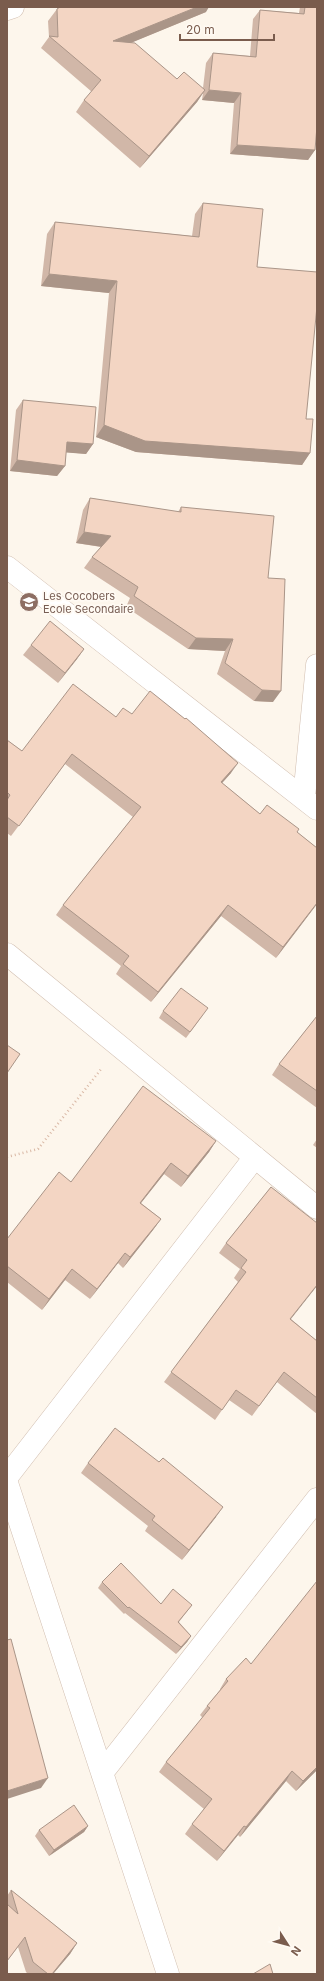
<svg xmlns="http://www.w3.org/2000/svg" width="324" height="1981" viewBox="0 0 324 1981" font-family="Inter,sans-serif">
<style>
.lines{fill:none;stroke-linecap:round;stroke-linejoin:round}
.minor-casing{stroke:#d1beb0;stroke-width:23}
.path{stroke:#d9b8a5;stroke-width:2.5;stroke-dasharray:1 3;stroke-linecap:butt}
.minor{stroke:#fff;stroke-width:22}
.wall{fill:#d1b7a8}
.shaded-wall{fill:#aa9588}
.building{fill:#f3d5c3;stroke:#aa9588}
.labels{text-anchor:middle;stroke-width:3.5;stroke-linejoin:round;paint-order:stroke}
.education-label{font-size:11px;fill:#785e54;stroke:#fffaf3;text-anchor:start}
</style>
<rect width="100%" height="100%" fill="#fdf6ec"/>
<g class="lines">
<g class="minor-casing">
<path id="minor" d="M7 9 13 7
M7 567 317 809
M304 798 317 665
M7 954 317 1208
M7 1477 255 1157
M7 1483 168 1974
M102 1773 317 1499"/>
</g>
<path class="path" d="M7 1157 38 1149 102 1068"/>
<use href="#minor" class="minor"/>
</g>
<path class="wall" d="M300 7H317L315 150 308 160 230 154 234 103 202 100 203 93 197 102 140 168 76 112 84 100 92 92 41 48 49 37 48 21 57 9 206 12 130 43 177 79 203 88 206 63 213 53 250 56 253 19 260 10 299 13Z
M203 203 257 267 306 419 310 453 302 465 136 452 96 437 109 293 41 286 47 234 55 222 192 236 195 214Z
M23 400 93 444 86 454 66 452 65 466 57 476 10 471 16 410Z
M90 498 178 512 181 507 268 578 273 702 254 701 217 674 225 651 188 649 126 607 130 598 84 568 92 557 101 547 76 543 83 510Z
M31 645 84 649 77 659 58 683 23 655Z
M132 714 231 773 222 783 260 814 297 832 317 848V904L276 958 221 916 151 1002 116 974 121 966 56 915 63 905 133 817 65 764 11 836 7 833V740L22 751 116 717Z
M163 1011 203 1015 186 1038 159 1018Z
M317 1016V1108L272 1075 279 1064Z
M317 1139V1148L313 1145Z
M216 1141 209 1152 181 1187 164 1174 141 1203 161 1219 153 1230 123 1268 118 1263 90 1299 65 1280 42 1310 7 1282V1239L71 1182Z
M271 1187 291 1319 317 1341V1414L277 1382 252 1416 229 1400 215 1420 164 1382 238 1282 234 1278 240 1269 219 1253 226 1243Z
M88 1463 216 1517 182 1560 145 1531 148 1526 81 1473Z
M102 1582 161 1604 192 1605 179 1622 191 1636 187 1642 176 1654 125 1613 124 1614 98 1588Z
M226 1679 317 1770 296 1791 286 1781 240 1837 238 1835 217 1861 185 1834 192 1824 204 1809 159 1772 166 1762 203 1718 200 1715 207 1706 220 1690V1689Z
M88 1826 84 1832 49 1856 35 1836 39 1830Z
M11 1890 77 1943 70 1954 53 1974H28L26 1972 18 1947 7 1961V1896Z"/>
<path class="shaded-wall" d="M197 7H209L206 12 104 54 113 41Z
M205 90 197 102 140 168 149 156Z
M209 90 241 93 234 103 202 100Z
M237 145 315 150 308 160 230 154Z
M49 274 117 281 109 293 41 286Z
M104 425 310 453 302 465 136 452 96 437Z
M67 442 93 444 86 454 60 452Z
M17 460 65 466 57 476 10 471Z
M84 532 111 536 103 547 76 543Z
M196 638 233 639 225 651 188 649Z
M84 649 77 659 58 683 65 673Z
M262 690 281 691 273 702 254 701Z
M238 763 231 773 214 792 221 782Z
M317 903V904L276 958 283 947Z
M228 905 221 916 151 1002 158 992Z
M216 1141 209 1152 181 1187 188 1176Z
M171 1163 164 1174 133 1213 140 1203Z
M161 1219 153 1230 123 1268 130 1257Z
M125 1253 118 1263 90 1299 97 1289Z
M72 1269 65 1280 42 1310 49 1299Z
M317 1285V1286L283 1329 290 1319Z
M223 1507 216 1517 182 1560 189 1550Z
M191 1636 187 1642 176 1654 181 1647Z
M317 1767V1770L296 1791 303 1781Z
M292 1771 286 1781 240 1837 246 1827Z
M48 1778 41 1788 7 1799V1791Z
M88 1826 84 1832 49 1856 54 1850Z
M244 1826 238 1835 217 1861 224 1851Z
M77 1943 70 1954 53 1974H52Z"/>
<path class="building" d="M60 7H197L113 41 135 43 177 79 184 72 205 90 149 156 84 100 101 80 49 36 58 37 57 9Z
M305 7H317V126L315 150 237 145 241 93 209 90 213 53 256 57 260 10 304 14Z
M203 203 263 209 257 267 317 272V306L306 419H313L310 453 145 441 104 425 117 281 49 274 55 222 199 237Z
M23 400 96 407 93 444 67 442 65 466 17 460Z
M90 498 181 512V507L274 516 268 578 285 579 281 691 262 690 225 663 233 639 196 638 134 596 138 587 92 557 111 536 84 532Z
M50 621 84 649 65 673 31 645Z
M73 684 116 717 123 708 132 714 150 691 185 719 186 718 238 763 221 782 260 814 267 805 299 829 297 832 317 848V903L283 947 228 905 158 992 123 964 129 956 63 905 141 807 72 754 19 826 7 817V800L10 795 7 792V740L22 751Z
M181 988 208 1008 190 1032 163 1011Z
M317 1016V1091L279 1064Z
M7 1045 20 1054 7 1073Z
M143 1086 216 1141 188 1176 171 1163 140 1203 161 1219 130 1257 125 1253 97 1289 72 1269 49 1299 7 1266V1239L59 1172 71 1182Z
M271 1187 317 1223V1285L290 1319 317 1341V1398L284 1372 259 1406 236 1390 222 1410 171 1372 246 1272 241 1268 247 1260 226 1243Z
M115 1428 159 1462 163 1458 223 1507 189 1550 152 1520 155 1516 88 1463Z
M121 1563 161 1604 173 1589 192 1605 178 1622 191 1636 181 1647 129 1607 128 1608 102 1582Z
M317 1581V1767L303 1781 292 1771 246 1827 244 1826 224 1851 192 1824 212 1799 166 1762 210 1708 207 1706 228 1681 226 1679 246 1658 251 1664Z
M11 1639 48 1778 7 1791V1640Z
M74 1805 88 1826 54 1850 39 1830Z
M11 1890 77 1943 52 1974H48L33 1962 25 1937 7 1961V1904L18 1914Z
M270 1964 273 1974H253Z"/>
<defs>
<g id="school-disc" transform="scale(1)"><circle r="9.5" fill="#8d6e63" stroke="#fffaf3"/><path d="M0-5L7-2L0 1L-7-2ZM-4 1L0 2.5L4 1V4Q0 6-4 4Z" fill="#fff"/></g>
</defs>
<g fill-rule="evenodd">
<use href="#school-disc" x="29" y="602"/>
</g>
<g class="labels">
<g class="education-label">
<text x="43" y="600">Les Cocobers<tspan x="43" dy="13">Ecole Secondaire</tspan></text>
</g>
</g>
<rect width="324" height="1981" fill="none" stroke="#7a5c4d" stroke-width="16"/>
<g transform="translate(288 1945) rotate(126)" stroke="#fffaf3" stroke-width="3" paint-order="stroke">
<path d="M0-3L7 15L0 10L-7 15Z" fill="#7a5c4d"/>
<text y="-6" font-size="11" font-weight="bold" text-anchor="middle" fill="#7a5c4d">N</text>
</g>
<path d="M180 34v6h94v-6" fill="none" stroke="#7a5c4d" stroke-width="2"/>
<text x="186" y="34" font-size="12" fill="#7a5c4d" stroke="#fffaf3" stroke-width="3" paint-order="stroke">20 m</text>
</svg>
